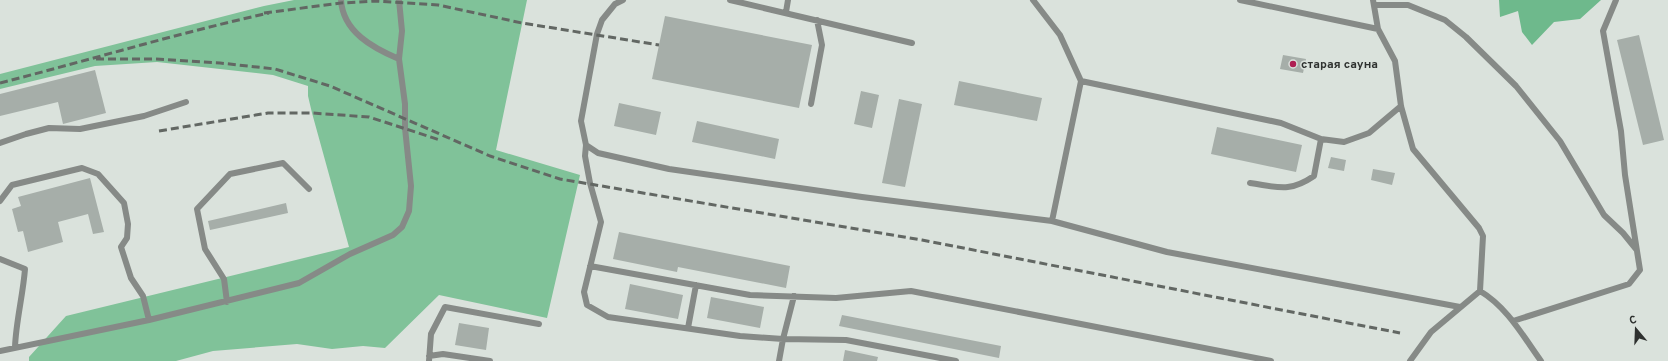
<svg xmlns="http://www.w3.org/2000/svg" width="1668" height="361" viewBox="0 0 1668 361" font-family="Overpass,sans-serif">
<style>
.green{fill:#80c299}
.forest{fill:#6eb98c}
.building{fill:#a6aea9}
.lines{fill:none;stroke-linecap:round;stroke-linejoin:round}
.service{stroke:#868a87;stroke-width:6}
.rail{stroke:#626763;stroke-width:3;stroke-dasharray:8 4;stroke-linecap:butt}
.poi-dot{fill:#ae1e52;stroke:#dae2dc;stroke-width:1.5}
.labels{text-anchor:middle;stroke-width:3;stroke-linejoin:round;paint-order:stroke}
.poi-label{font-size:12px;font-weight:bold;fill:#2e312f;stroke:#dae2dc;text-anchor:start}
</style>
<rect width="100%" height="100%" fill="#dae2dc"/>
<path class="green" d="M294 0H527L496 150 580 175 547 318 439 295 385 348 363 346 332 349 297 344 213 351 176 361H29V357L66 316 349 247 312 113 308 96V86L273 75 157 62 95 66 0 89V74L264 6Z"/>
<path class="forest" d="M1499 0H1601L1580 19 1554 22 1532 45 1522 32 1518 11 1500 17Z"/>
<path class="building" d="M665 16 812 45 799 108 652 79Z
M1639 35 1664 140 1643 145 1617 40Z
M1283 55 1306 59 1303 73 1280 69Z
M95 70 106 113 63 124 58 102 0 116V94Z
M959 81 1042 98 1037 121 954 105Z
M861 91 879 95 872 128 854 124Z
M899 99 922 104 905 187 882 183Z
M619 103 661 112 656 135 614 126Z
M697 121 779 139 775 159 692 142Z
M1217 127 1302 145 1296 172 1211 154Z
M1331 157 1346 160 1344 171 1328 168Z
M1373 169 1395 173 1392 185 1371 180Z
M90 178 104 232 93 234 88 214 58 222 63 242 28 252 23 231 18 232 12 209 21 206 18 197Z
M286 203 288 213 210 230 208 221Z
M619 232 790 266 786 288 678 267 677 272 613 259Z
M630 284 683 295 678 319 625 309Z
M711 297 764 307 760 328 707 318Z
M842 315 1001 346 999 358 839 326Z
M459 323 489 328 486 350 455 345Z
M845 350 878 357 877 361H843Z"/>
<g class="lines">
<path class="service" d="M341 0C343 32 373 48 399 59
M623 0 615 4 602 20 597 34 581 121 586 145 585 156 590 183 601 222 584 292 587 305 608 317 740 336 783 339 846 340 956 361
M730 0 912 43
M1033 0 1060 35 1081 81
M1240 0 1378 29
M1373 0 1378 29 1395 61 1401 106 1413 149 1479 228 1483 236 1480 291 1431 332 1410 361
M1374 5H1408L1445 20 1466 37 1516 86 1560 141 1604 215 1623 233 1636 249
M786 12 788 0
M811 104 822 45 817 20
M0 143 26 134 49 128 80 129 144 116 186 102
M586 145 598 153 669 169 862 197 1052 221 1167 252 1460 307
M1250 183C1278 187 1289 193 1314 176L1321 139
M0 201 12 185 82 168 98 174 124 203 128 224 127 238 121 247 131 278 143 296 149 320
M1052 221 1081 81 1281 123 1321 139 1344 142 1369 133 1401 106
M0 259 25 269C23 295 16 321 15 347
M590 266 750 295 836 298 911 291 1271 361
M1480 291C1507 307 1523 336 1541 361
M227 302 224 279 205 249 197 209 230 174 283 163 309 189
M1513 321 1629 284 1640 270 1625 175 1621 131 1603 31 1616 0
M688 328 696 285
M0 351 149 320 299 283 350 254 393 235 402 227 409 211 411 186 405 128V104L399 59 402 31 399 0
M429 356 443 354 490 361
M429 361 431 334 445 307 539 324
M779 361 783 339 794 296"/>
<path class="rail" d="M264 13 341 3 377 1 438 5 522 23 659 45
M96 59H156L220 63 275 69 330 86 490 156 560 179 922 240 1400 333
M0 83C90 60 178 33 269 13
M159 131 268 113H312L369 117 440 140"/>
</g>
<circle class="poi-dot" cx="1293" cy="64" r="4"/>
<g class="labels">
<g class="poi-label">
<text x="1301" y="68">старая сауна</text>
</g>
</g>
<g transform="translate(1636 329) rotate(341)" stroke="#dae2dc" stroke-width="3" paint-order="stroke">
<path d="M0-3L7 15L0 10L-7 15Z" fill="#2e312f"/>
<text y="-6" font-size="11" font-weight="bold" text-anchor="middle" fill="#2e312f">С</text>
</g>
</svg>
